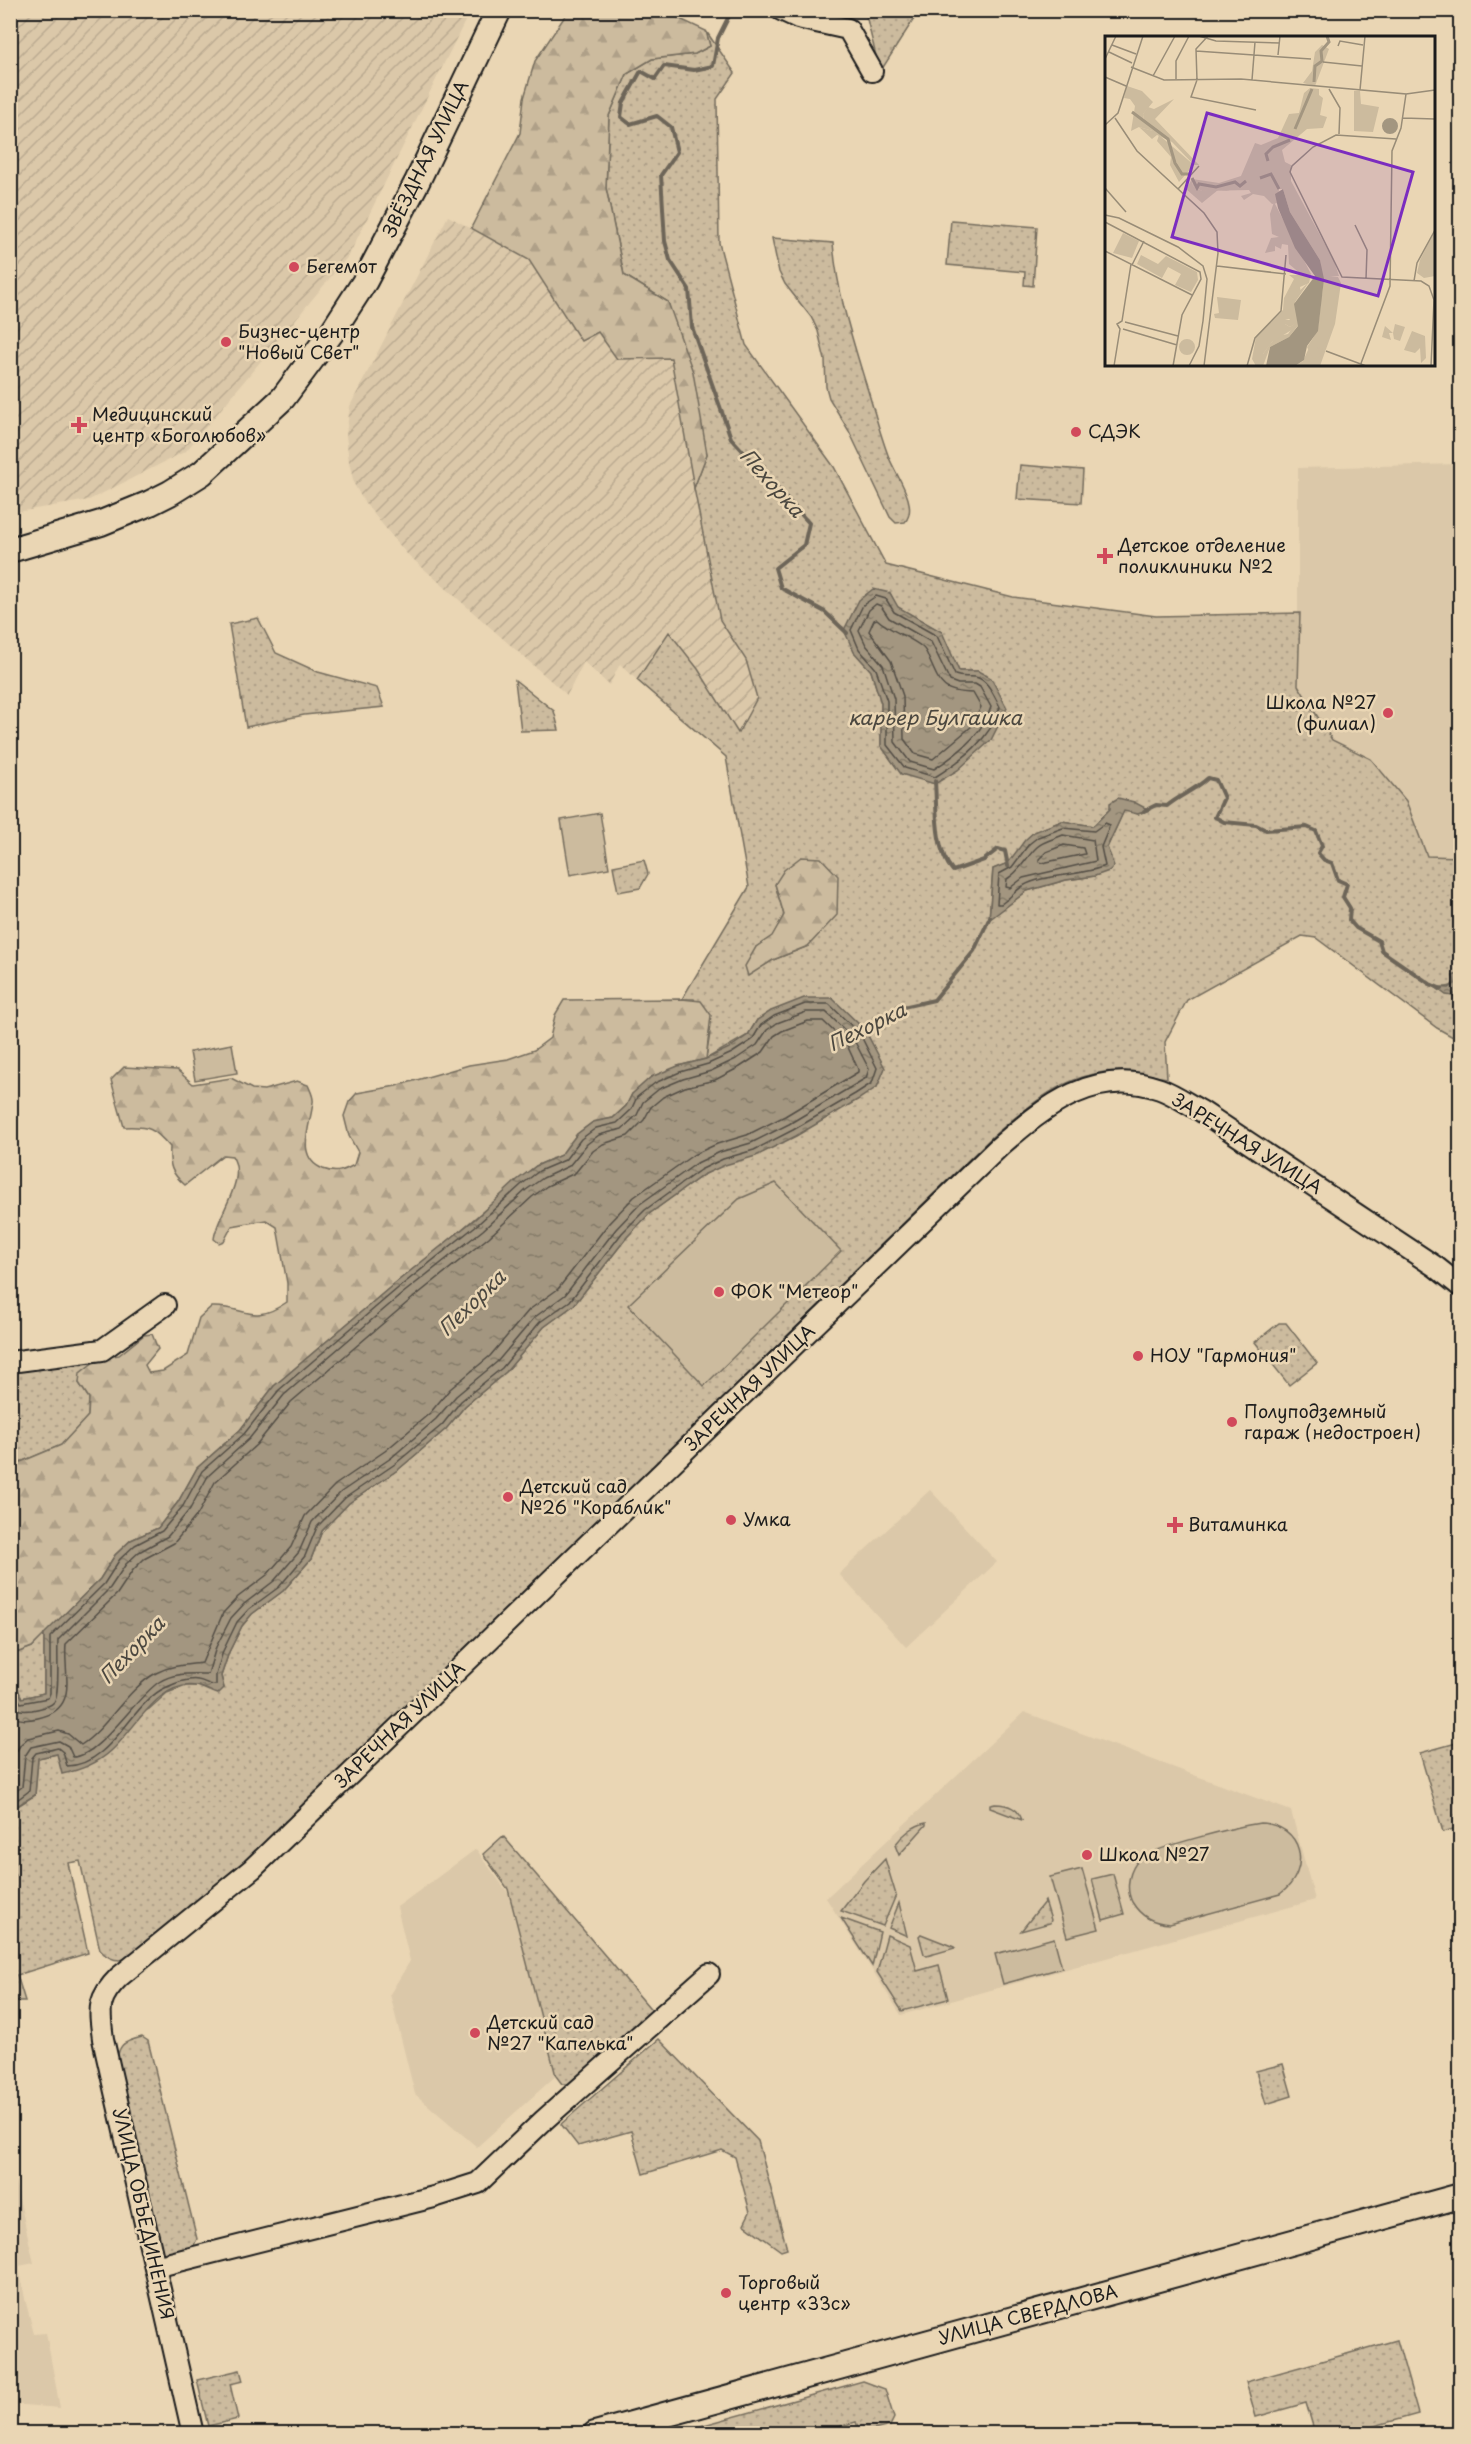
<svg xmlns="http://www.w3.org/2000/svg" width="1471" height="2444" viewBox="0 0 1471 2444" font-family="'Playpen Sans',sans-serif">
<style>
.built{fill:#dbc8a9}
.industrial{fill:url(#industrial-furrows)}
.grass{fill:url(#grass-dots);stroke:#746c5d;stroke-width:1.5;fill-rule:evenodd}
.forest{fill:url(#forest-firs);stroke:#746c5d;stroke-width:1.5}
.garden{fill:#ccbb9e;stroke:#746c5d;stroke-width:1.5}
.water{fill:url(#water-ripples);stroke:#6d6558;stroke-width:1.5}
.lines{fill:none;stroke-linecap:round;stroke-linejoin:round}
.shore{stroke:#524d44;stroke-width:1.5}
.stream{stroke:#6d6558;stroke-width:4}
.minor-casing{stroke:#1c1c1c;stroke-width:24}
.major-casing{stroke:#1c1c1c;stroke-width:28}
.minor{stroke:#ead6b4;stroke-width:20}
.major{stroke:#ead6b4;stroke-width:24}
.poi-dot{fill:#d1495b;stroke:#ead6b4;stroke-width:2}
.labels{text-anchor:middle;stroke-width:5;stroke-linejoin:round;paint-order:stroke}
.street-label{font-size:18px;fill:#1c1c1c;stroke:#ead6b4}
.poi-label{font-size:18px;fill:#1c1c1c;stroke:#ead6b4;text-anchor:start}
.water-label{font-size:20px;font-style:italic;fill:#4b473f;stroke:#ead6b4}
.inset-river{fill:none;stroke:#a39680;stroke-width:3}
.inset-road{fill:none;stroke:#988c77;stroke-width:1.5}
.view{fill:#7b2cbf;fill-opacity:0.15;stroke:#7b2cbf;stroke-width:3}
.inset-edge{fill:none;stroke:#1c1c1c;stroke-width:3}
</style>
<defs>
<pattern id="industrial-furrows" width="10" height="10" patternUnits="userSpaceOnUse" patternTransform="scale(1.5)"><rect width="10" height="10" fill="#dbc8a9"/><path d="M-1 1l2-2M0 10L10 0M9 11l2-2" fill="none" stroke="#bbab91"/></pattern>
<pattern id="grass-dots" width="8" height="8" patternUnits="userSpaceOnUse" patternTransform="scale(1.5)"><rect width="8" height="8" fill="#ccbb9e"/><path d="M2 2h.1M6 6h.1" fill="none" stroke="#afa088" stroke-width="1.8" stroke-linecap="round"/></pattern>
<pattern id="forest-firs" width="22" height="20" patternUnits="userSpaceOnUse" patternTransform="scale(1.5)"><rect width="22" height="20" fill="#ccbb9e"/><path d="M5 1l3.5 6h-7zM16 11l3.5 6h-7z" fill="#afa088"/></pattern>
<pattern id="water-ripples" width="26" height="14" patternUnits="userSpaceOnUse" patternTransform="scale(1.5)"><rect width="26" height="14" fill="#a39680"/><path d="M2 4q2-2 4 0t4 0M15 11q2-2 4 0t4 0" fill="none" stroke="#847a68"/></pattern>
</defs>
<rect width="100%" height="100%" fill="#ead6b4"/>
<filter id="ink" filterUnits="userSpaceOnUse"><feTurbulence type="fractalNoise" baseFrequency=".0167" numOctaves="2"/><feDisplacementMap in="SourceGraphic" scale="12" xChannelSelector="R" yChannelSelector="G"/><feConvolveMatrix kernelMatrix="1 2 1 2 8 2 1 2 1" color-interpolation-filters="sRGB"/></filter>
<g filter="url(#ink)">
<path class="built" d="M1460 464V857L1427 856 1406 801 1371 759 1332 740 1298 685V468Z
M930 1490 997 1562 906 1647 839 1574Z
M1024 1712 1291 1811 1315 1900 901 2015 826 1898Z
M476 1849 516 1904 560 2072 477 2147 415 2094 390 1994 410 1961 397 1907Z
M11 2163 34 2263 19 2266 25 2299 34 2334 46 2333 60 2408 11 2404Z"/>
<path class="industrial" d="M11 10 470 11 349 255 186 451 89 500 11 513Z
M448 216 529 260 581 341 598 332 617 359 671 357 720 620 746 660 757 698 738 733 698 669 669 632 637 680 620 664 609 685 584 662 567 695 406 553 364 502 354 484 349 462 346 435 350 406Z"/>
<path class="grass" d="M870 11H919L882 69 876 56 866 15Z
M706 31 735 73 717 99 719 243 746 345 834 467 886 565 1013 597 1156 616 1300 613 1298 685 1332 740 1371 759 1406 801 1427 856 1460 857V973C1452 986 1454 988 1437 987L1453 996 1460 1004V1041L1437 1028 1316 938 1302 936 1187 1000 1165 1042 1167 1078C1152 1076 1136 1071 1121 1071 1067 1071 1033 1103 993 1136L248 1860 128 1959C117 1962 107 1958 100 1950L80 1861 68 1863 88 1953 17 1975 25 2001H11L10 1805 18 1806 35 1795 38 1758 57 1754 149 1709 167 1693 186 1686H198L209 1691 224 1688 221 1676 229 1652 242 1626 252 1614 283 1591 311 1559 322 1531 349 1503 399 1469 446 1429 465 1406 506 1372 544 1327 574 1305 627 1237 649 1214 703 1175 877 1087 884 1069 865 1030 757 1020 748 1035 706 1059 710 1033 694 999H682L749 887 726 757 637 680 669 632 698 669 738 733 757 698 746 660 720 620 694 488 707 454 668 302 624 275 606 188 609 116 627 74 652 59 695 54 710 46ZM890 593 897 607 941 632 959 671H978L935 784 924 780 881 746V703L871 671ZM1110 809 1148 810 1138 814 1124 810 1107 848 1111 857 1095 876 1066 880 1027 891 989 919 993 869 1008 863 1034 832 1062 821 1093 826ZM775 884 808 946 773 960 748 975 756 947 772 937 784 915Z
M951 220 1037 227 1033 286 1024 285 1025 272 947 265Z
M772 238 833 243C837 291 851 335 865 381 873 406 879 431 888 455 894 473 920 505 905 522L896 523 890 517 849 431 829 398 826 387 825 360 818 331 811 317 785 284 779 272Z
M1020 465 1083 470 1081 503 1017 499Z
M258 618 276 653 318 672 377 688 384 707 304 715 246 727 229 624Z
M515 680 554 711 559 730 521 731Z
M644 860 648 874 640 888 618 892 613 866Z
M1279 1323H1286L1317 1363 1289 1385 1255 1342Z
M99 1358 79 1383 89 1398 88 1416 62 1445 11 1466V1371Z
M44 1634V1693L22 1698 11 1675V1655L32 1647Z
M1460 1742V1827L1443 1832 1420 1753Z
M995 1804C1007 1804 1018 1807 1022 1820L990 1808V1805Z
M926 1823V1825L899 1855 895 1845C902 1835 914 1825 926 1823Z
M503 1836 654 2013 574 2084H562L556 2076 508 1889 483 1854Z
M885 1859 896 1895 883 1926 841 1911 864 1881Z
M1045 1901 1051 1920 1050 1923 1021 1931Z
M899 1903 907 1936 889 1928Z
M841 1918 880 1932 872 1966Z
M921 1934 954 1947 955 1948 927 1956 924 1954 919 1936Z
M887 1935 910 1945 917 1971 939 1965 948 1999 902 2011 877 1972Z
M142 2037 148 2041 197 2239 193 2247 165 2254 158 2248 115 2066C119 2045 121 2042 142 2037Z
M659 2039 758 2141 787 2249 781 2251 744 2224 750 2212 735 2157 722 2150 643 2174 631 2131 578 2146 561 2124Z
M1283 2064 1292 2096 1266 2104 1256 2071Z
M1397 2340 1418 2414 1349 2433H1315L1306 2403 1256 2417 1246 2382Z
M240 2370 243 2381 230 2384 238 2419 208 2426 197 2380Z
M863 2381 885 2389 894 2418 890 2426 860 2433 856 2422 817 2433H675Z"/>
<path class="forest" d="M569 10 663 11 706 31 710 46 695 54 652 59 627 74 609 116 606 188 624 275 668 302 693 372 707 454 694 488 671 358 617 359 598 332 581 341 529 260 471 228 520 133 524 98 535 61Z
M801 857 821 858 838 876 837 915 808 946 773 960 748 976 745 966 756 947 772 936 784 915 775 884 784 870Z
M682 999 701 1001 711 1015 706 1059 678 1066 632 1094 626 1106 613 1118 593 1122 577 1134 561 1155 536 1166 434 1253 394 1284 274 1386 240 1430 197 1468 178 1502 158 1528 131 1540 115 1555 100 1579 32 1647 11 1655V1466L61 1445 88 1416 89 1398 79 1383 80 1373 99 1358 119 1355 144 1335 152 1334 158 1349 145 1365 149 1373 163 1371 188 1355 199 1318 211 1307C245 1305 251 1327 287 1302V1283L277 1227 266 1220 232 1226 224 1241 219 1243 214 1239C217 1214 248 1180 232 1156L223 1155 185 1185C171 1173 169 1166 170 1147 154 1128 149 1126 124 1127L111 1080 124 1067 177 1070 193 1084 231 1078 252 1089 264 1090 297 1081 308 1085C310 1090 314 1097 313 1102 311 1125 294 1157 323 1169 336 1174 343 1171 354 1165L358 1152 349 1136 344 1116 349 1102 357 1093 396 1086 469 1065 508 1059 534 1050 550 1038 555 1015 564 1000Z"/>
<path class="garden" d="M600 813 609 868 570 875 561 820Z
M232 1044 237 1073 195 1080 190 1052Z
M776 1183 841 1251 704 1386 628 1305 739 1199Z
M1260 1823C1303 1824 1313 1870 1280 1894L1170 1924C1153 1923 1141 1917 1132 1902 1125 1888 1129 1869 1140 1859 1153 1847 1240 1826 1260 1823Z
M1082 1869 1099 1929 1067 1937 1050 1877Z
M1113 1874 1124 1914 1103 1920 1092 1879Z
M1054 1938 1062 1968 1003 1984 995 1954Z"/>
<path class="water" d="M873 589 890 593 898 607 942 632 959 671H978L991 678 1007 708 991 740 958 770 935 784 901 774 881 746V703L871 671 854 652 844 630 859 600Z
M1118 798 1134 802 1149 810 1138 814 1124 811 1107 847 1114 866 1109 871 1095 876 1066 880 1027 891 989 920 993 869 1008 863 1025 840 1034 832 1062 821 1093 826 1110 809V803Z
M1460 973V1004L1453 996 1446 995 1435 987 1449 988 1455 984 1453 976Z
M804 998H832L865 1030 885 1068 877 1087 859 1099 796 1136 756 1156 725 1165 703 1175 649 1214 627 1237 574 1305 544 1327 506 1372 465 1406 446 1429 399 1469 349 1503 322 1531 311 1559 283 1591 252 1614 242 1626 229 1652 221 1676 224 1688 218 1694C211 1692 204 1687 196 1686 158 1680 135 1730 111 1751 97 1764 81 1770 62 1774L57 1754 38 1758 35 1795 17 1806 11 1805V1675L22 1698 44 1693V1634L100 1579 115 1555 131 1540 158 1528 178 1502 197 1468 240 1430 274 1386 394 1284 475 1219 517 1180 536 1166 561 1155 577 1134 593 1122 613 1118 626 1106 632 1094 651 1077 678 1066 706 1059 729 1048 748 1035 757 1020 771 1011Z"/>
<g class="lines">
<path class="shore" d="M876 596 886 599 894 612 937 636 955 675C962 678 967 676 975 677 988 679 994 696 1000 707 991 739 962 760 935 777L905 768 887 745V701L876 669 859 649 851 630 863 605Z
M876 604 881 606 889 618 931 642 950 681 958 684H975L980 687 991 707C983 734 958 754 934 769L910 762 895 742 894 699 883 665 866 645 859 630 869 610Z
M877 619C890 631 908 636 922 647 926 650 927 654 929 659 941 686 942 692 973 693L981 707 972 726 933 759 915 754 904 739 903 696 891 661 869 631 874 620Z
M1105 823 1110 825 1101 847 1105 866C1082 876 1043 874 1023 886 1015 891 1009 899 1001 904H997L999 874 1012 867 1029 844 1038 837 1063 828 1094 831Z
M1063 835 1093 840 1096 861 1023 878 1010 888 1006 887 1007 879C1021 871 1025 858 1037 847 1043 841 1054 839 1063 835Z
M1064 845 1083 848 1085 854 1042 863 1039 862V859L1046 852Z
M10 1687 21 1703 48 1698 50 1693V1637L104 1584 120 1559 135 1545 162 1531 183 1506 202 1471 244 1434 279 1390 397 1289 478 1224 521 1185 539 1171 565 1160 581 1139 596 1128 617 1123 631 1110 637 1097 655 1083 680 1072 708 1064 732 1053 752 1040 761 1025 774 1016 805 1004H829L860 1034 877 1068 872 1083 855 1094 793 1130 754 1150 723 1159 700 1170 645 1210 622 1233 570 1301 540 1322 502 1368 461 1401 442 1425 395 1464 345 1498 317 1527 305 1556 279 1587 249 1609 237 1622 223 1651 216 1675V1685C209 1686 205 1681 198 1680 188 1678 176 1683 167 1687 132 1701 113 1765 67 1766L63 1752 58 1748 36 1753 32 1758 29 1791 17 1800H10
M10 1704C17 1711 23 1711 32 1710 39 1708 49 1708 54 1702 60 1695 57 1652 58 1640L110 1588 126 1564 139 1552 168 1536 190 1509 208 1476 249 1439 284 1395 402 1294 483 1230 526 1190 543 1178 569 1166 587 1144 599 1135 622 1129 637 1115 643 1102 659 1089 683 1079 711 1071 736 1059 757 1045 767 1030 777 1023 806 1012H826L853 1038 869 1069 866 1078 789 1124 751 1143 720 1152 697 1163 640 1204 616 1229 565 1295 535 1317 497 1362 456 1396 436 1419 391 1458 341 1492 312 1522 299 1552 274 1581 244 1604 231 1618 216 1647 208 1674C192 1674 174 1672 159 1682 135 1698 99 1757 73 1757L68 1746 59 1741 31 1747 25 1756 22 1787 15 1792H10
M10 1716C20 1721 28 1720 38 1718 80 1709 63 1675 66 1644L117 1594 133 1570 144 1559 174 1543 198 1514 215 1482 256 1445 291 1402 408 1302 489 1237 532 1197 547 1186 575 1173 593 1151 603 1144 628 1136 644 1120 651 1107 663 1097 685 1087 715 1080 740 1067 763 1052 774 1036 782 1031 808 1021H823L846 1043 858 1069V1072L785 1116 747 1135 717 1144 693 1155 634 1197 609 1223 558 1289 529 1310 490 1356 450 1389 430 1413 385 1451 335 1485 305 1516 291 1547 267 1575 238 1597 223 1613 202 1663C186 1665 171 1665 156 1673 126 1690 109 1726 81 1745L68 1734 59 1731 28 1738 21 1744 16 1752 14 1780 10 1783"/>
<path class="stream" d="M732 10 718 38 713 66 694 70 664 66 655 79 641 71 623 103 621 117 630 124 657 116 671 127 677 152 661 175 665 241 670 260 689 289 692 327 731 438 809 523 804 545 775 568 781 588 825 612 847 633
M935 781C937 809 934 849 953 871L984 860 998 849 1005 851 1008 866
M1144 811 1156 805 1167 806C1180 795 1195 790 1208 778L1216 780 1224 798 1215 817 1224 822 1256 825 1266 830 1307 827 1316 831 1322 846 1318 853 1324 860 1332 863 1338 880 1347 884 1343 897 1350 908 1349 920 1356 928 1379 941 1382 951 1430 984 1442 989
M865 1030 903 1007 934 1000 974 951 990 917"/>
<g class="minor-casing">
<path id="minor" d="M781 10 798 18 848 29 872 71
M10 1362 102 1350 165 1305
M155 2267 434 2197 478 2183 544 2120 709 1974
M193 2434 103 2039C99 2008 97 1999 119 1977L252 1869 1000 1146C1046 1106 1095 1066 1160 1089 1174 1094 1188 1104 1201 1111L1436 1267 1460 1286"/>
</g>
<g class="major-casing">
<path id="major" d="M10 550 101 523 150 503 170 493 202 473 283 398 332 332 365 281 417 182 499 10
M595 2434 1460 2196"/>
</g>
<use href="#minor" class="minor"/>
<use href="#major" class="major"/>
</g>
</g>
<g class="poi-dot">
<circle cx="294" cy="267" r="6"/>
<circle cx="226" cy="342" r="6"/>
<path d="M76 416h6v6h6v6h-6v6h-6v-6h-6v-6h6z"/>
<circle cx="1076" cy="432" r="6"/>
<path d="M1102 547h6v6h6v6h-6v6h-6v-6h-6v-6h6z"/>
<circle cx="1388" cy="713" r="6"/>
<circle cx="719" cy="1292" r="6"/>
<circle cx="1138" cy="1356" r="6"/>
<circle cx="1232" cy="1422" r="6"/>
<circle cx="508" cy="1497" r="6"/>
<circle cx="731" cy="1520" r="6"/>
<path d="M1172 1516h6v6h6v6h-6v6h-6v-6h-6v-6h6z"/>
<circle cx="1087" cy="1855" r="6"/>
<circle cx="475" cy="2033" r="6"/>
<circle cx="726" cy="2293" r="6"/>
</g>
<g class="labels">
<g class="street-label">
<text transform="translate(426 159) rotate(-64)" y="6">ЗВЁЗДНАЯ УЛИЦА</text>
<text transform="translate(1247 1144) rotate(32)" y="6">ЗАРЕЧНАЯ УЛИЦА</text>
<text transform="translate(750 1388) rotate(-44)" y="6">ЗАРЕЧНАЯ УЛИЦА</text>
<text transform="translate(400 1725) rotate(-44)" y="6">ЗАРЕЧНАЯ УЛИЦА</text>
<text transform="translate(143 2214) rotate(77)" y="6">УЛИЦА ОБЪЕДИНЕНИЯ</text>
<text transform="translate(1028 2315) rotate(-15)" y="6">УЛИЦА СВЕРДЛОВА</text>
</g>
<g class="poi-label">
<text x="306" y="273">Бегемот</text>
<text x="238" y="338">Бизнес-центр<tspan x="238" dy="21">"Новый Свет"</tspan></text>
<text x="92" y="421">Медицинский<tspan x="92" dy="21">центр «Боголюбов»</tspan></text>
<text x="1088" y="438">СДЭК</text>
<text x="1118" y="552">Детское отделение<tspan x="1118" dy="21">поликлиники №2</tspan></text>
<text x="1376" y="709" text-anchor="end">Школа №27<tspan x="1376" dy="21">(филиал)</tspan></text>
<text x="731" y="1298">ФОК "Метеор"</text>
<text x="1150" y="1362">НОУ "Гармония"</text>
<text x="1244" y="1418">Полуподземный<tspan x="1244" dy="21">гараж (недостроен)</tspan></text>
<text x="520" y="1493">Детский сад<tspan x="520" dy="21">№26 "Кораблик"</tspan></text>
<text x="743" y="1526">Умка</text>
<text x="1188" y="1531">Витаминка</text>
<text x="1099" y="1861">Школа №27</text>
<text x="487" y="2029">Детский сад<tspan x="487" dy="21">№27 "Капелька"</tspan></text>
<text x="738" y="2289">Торговый<tspan x="738" dy="21">центр «33с»</tspan></text>
</g>
<g class="water-label">
<text transform="translate(772 483) rotate(48)" y="7">Пехорка</text>
<text x="935" y="725">карьер Булгашка</text>
<text transform="translate(867 1027) rotate(-26)" y="7">Пехорка</text>
<text transform="translate(472 1303) rotate(-44)" y="7">Пехорка</text>
<text transform="translate(132 1650) rotate(-46)" y="7">Пехорка</text>
</g>
</g>
<g transform="translate(1105 36)">
<rect width="330" height="330" fill="#ead6b4"/>
<path d="M205 52 214 53V59L218 62 215 79 222 81 218 92 202 93 177 114 180 126 186 129V145L229 225 234 240H225L233 241 236 247 230 288 215 330H190L198 325 213 292 218 251 215 224 185 176 178 153H174L173 167 167 168 159 160 148 158 139 164 136 160 146 157 144 154 97 155 88 150 87 143 114 147 136 140 150 107 156 109 173 102 184 78 194 77 199 57ZM69 63 50 83 94 129H89L67 106 52 99 47 103 34 91 48 95 39 86 38 78 43 71 49 73ZM18 197 34 205 27 222 8 217ZM36 219 53 228 61 220 92 236 93 244 86 256 70 249 76 238 63 231 57 242 32 228ZM184 239H197L186 254 191 258 204 246 190 266 194 288 184 301 165 311 158 330V318L165 308 173 300 183 298 190 288 185 291 180 288V284H185L178 274 179 262 189 243ZM290 288 300 291 295 305 289 303 288 297H284L286 304 277 301 280 290 288 297ZM307 295 320 300 321 322 316 327 315 312 310 317 299 314ZM74 311a8 8 0 1 1 16 0a8 8 0 1 1-16 0Z" fill="#ccbb9e"/>
<path d="M217 9 224 13 210 50 198 47 207 35 210 16ZM22 50 37 55 48 66 38 78 39 86 51 96 34 91 26 95 30 70 25 63 19 62ZM54 99 89 129 74 146 65 129 66 121 52 105ZM87 143 88 150 97 155 115 152 125 155 113 154 97 167 81 153ZM169 166 206 238 204 247 195 251 196 257 185 266 182 265 188 246 197 239 184 228 183 209 177 208 176 213 170 210V215L160 217 166 202 174 201 167 198 165 178ZM330 194V240L319 242 312 237 315 224ZM233 249 229 288 217 314 212 310 216 320 208 323 202 311 217 289 215 262ZM112 261 136 264 133 284 110 282 109 278 114 277ZM185 273 187 282 180 284V288L185 291 192 286 193 290 167 306 158 318V330H151L147 323 151 301 178 274Z" fill="#ccbb9e"/>
<path d="M249 55H255L256 68 274 71 268 96 249 95Z" fill="#ccbb9e"/>
<path d="M277 90a8 8 0 1 1 16 0a8 8 0 1 1-16 0ZM178 153 185 176 215 224 219 243 213 295 202 310 199 324 190 330H161L165 311 184 301 193 290 189 268 210 240 190 212 173 172 170 158Z" fill="#a39680"/>
<path class="inset-river" d="M209 46 210 30 217 25 216 15 224 6 222 0M27 76 63 103 70 127 77 138H84M190 93 207 53M163 125 161 118 168 111 185 104M87 142 92 152 94 148 111 151 130 146 135 150 141 145M155 142 166 138 174 153"/>
<path class="inset-road" d="M94 0 111 5 175 7M103 0 91 13 92 44 86 61 151 74M7 9 31 18M233 10 235 5 258 9M91 15 206 23M4 16 27 27M173 19 175 0M0 23 11 0M218 26 257 30M26 31 59 44 136 43 301 58 296 92 287 115 285 250 255 330M48 40 70 0M0 41 21 50M71 43V25L84 0M147 44 150 6M224 53 235 72 234 98M255 54 260 0M301 58 330 54M10 82 32 115 99 177 112 196 113 217 99 330M298 82 330 83M0 89 13 77 38 0M291 103 231 99 208 111 187 130 185 136 237 241 316 245 324 250 329 264 326 330M0 152 21 176M73 153 94 130M0 179 14 182 73 211 98 230 102 243 98 285 94 310 84 330M0 186 95 236 96 243 77 279 68 330M250 189 262 214 261 243M0 215 87 259M27 229 39 205M112 230 181 238M309 245 312 227 330 194M20 286 73 300M18 293 72 309M221 315 261 330M9 330 15 293 12 288 17 285 26 228M142 330 150 302 176 275 181 219"/>
<path class="view" d="M102 77 308 136 273 260 67 201Z"/>
<rect width="330" height="330" class="inset-edge"/>
</g>
<rect width="1471" height="2444" fill="none" stroke="#ead6b4" stroke-width="36"/>
<rect x="18" y="18" width="1435" height="2408" fill="none" stroke="#1c1c1c" stroke-width="2" filter="url(#ink)"/>
</svg>
